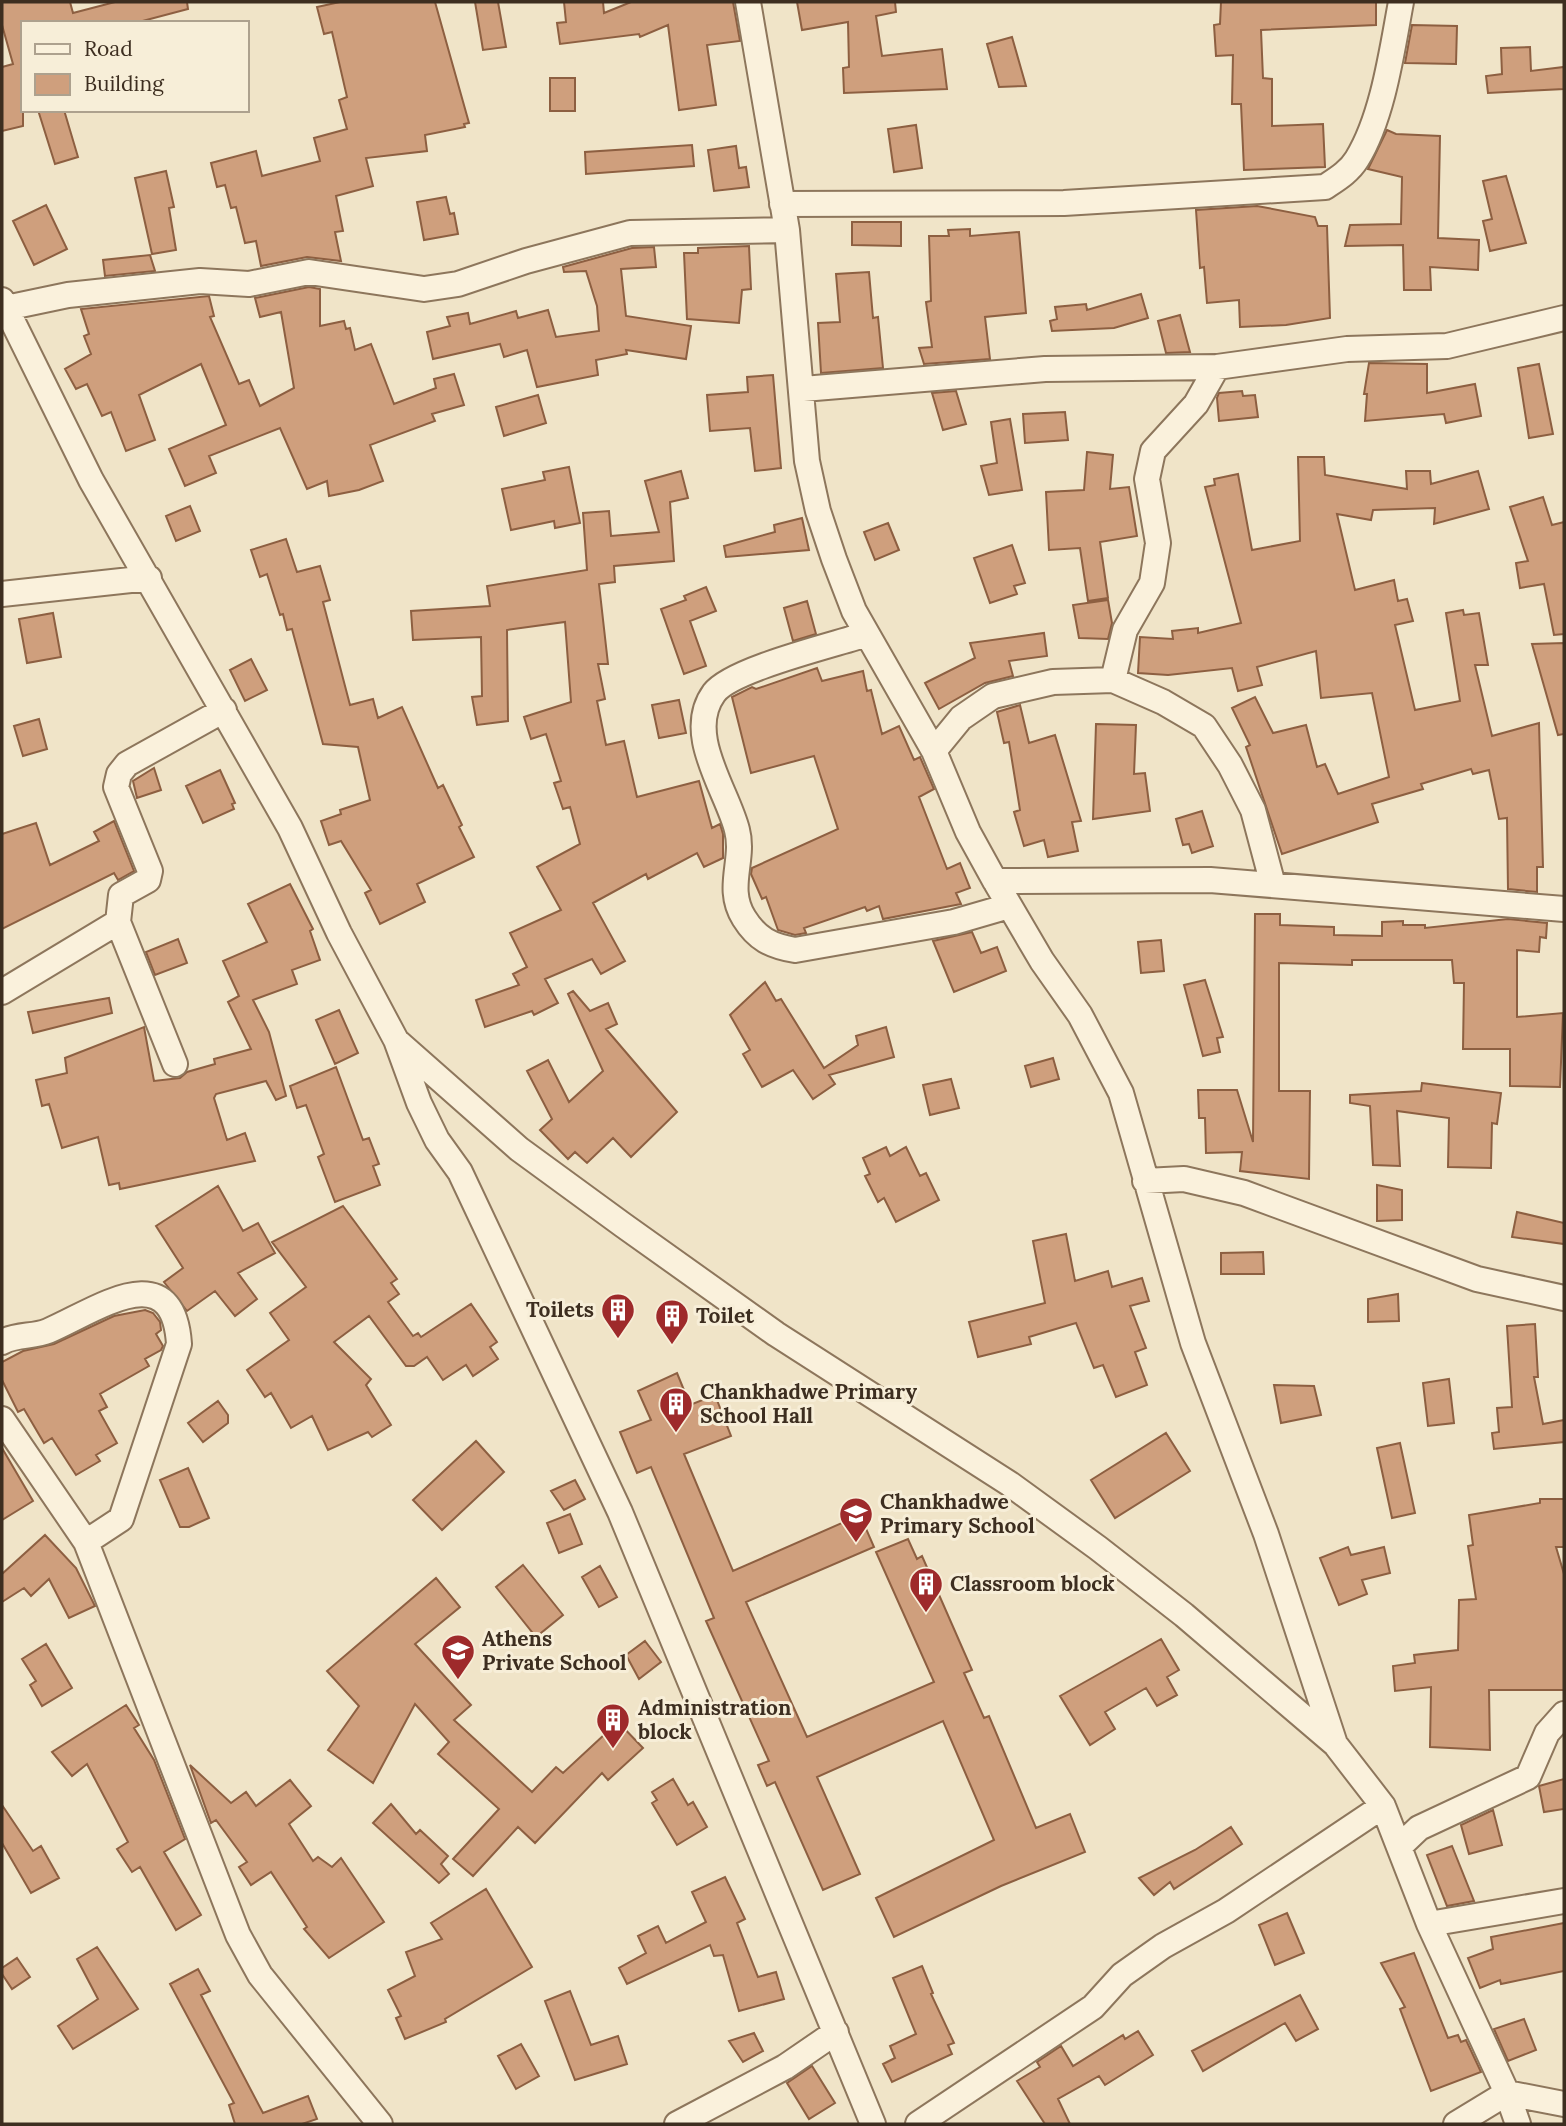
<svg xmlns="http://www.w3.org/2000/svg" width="1566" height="2126" viewBox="0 0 1566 2126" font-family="Lora,serif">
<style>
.building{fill:#cf9f7d;stroke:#8d5f41;stroke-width:2}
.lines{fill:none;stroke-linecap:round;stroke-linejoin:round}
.minor-casing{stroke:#8d765c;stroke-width:28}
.minor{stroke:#faf1dc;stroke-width:24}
.labels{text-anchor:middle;stroke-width:6;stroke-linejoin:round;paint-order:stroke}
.poi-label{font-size:21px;font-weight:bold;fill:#3d2e20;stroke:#f7eed8;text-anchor:start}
</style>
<rect width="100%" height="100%" fill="#f0e4c8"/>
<path class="building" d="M2 2H70L73 13 115 2H187L188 9 135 23H23V126L2 131V67L13 64 2 25Z
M340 2H435L469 123 464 124 465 127 425 135 427 151 366 158 373 186 336 196 343 231 335 232 341 261 307 257 261 266 256 241 245 243 236 207 231 208 225 185 217 187 211 163 256 151 262 176 320 161 314 138 347 129 339 100 347 97 332 32 324 34 317 7Z
M475 2H498L506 47 483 50Z
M564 2H603L604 13 631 2H733L740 41 707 45 716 105 679 110 668 25 640 37 639 34 560 44 557 23 566 22Z
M797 2H895L896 12 876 16 882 56 942 49 947 89 844 93 843 68 849 67 848 22 802 30Z
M1221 2H1376V25L1261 30 1263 78 1272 79V126L1323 124 1325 167 1244 170 1241 104H1232L1233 55 1216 56 1214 25 1220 24Z
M1412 25 1457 26 1456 64 1405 63Z
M1012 37 1026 86 999 87 987 44Z
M1530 47 1531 71 1564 67V89L1488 93 1486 76 1502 74 1501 48Z
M550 78H575V111H550Z
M38 110H64L78 157 55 164Z
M916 125 922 168 894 172 888 129Z
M1387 130 1396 134 1440 136 1438 238 1479 240 1478 270 1430 267 1431 290H1404L1403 245 1345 246 1350 225 1401 224 1402 177 1368 169Z
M692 145 694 166 586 174 585 152Z
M736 146 739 168 746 167 749 187 714 191 708 150Z
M166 171 174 207 169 208 176 250 152 254 135 178Z
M1506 176 1526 243 1490 251 1483 221 1492 219 1483 181Z
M446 197 450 214 454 213 458 234 424 240 417 202Z
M46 205 67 249 34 265 13 221Z
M1257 206 1315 217 1318 226H1327L1330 318 1286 325 1240 327 1239 300 1207 303 1204 267 1200 268 1196 210Z
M852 222H901V246L852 245Z
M970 229V236L1019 232 1026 313 985 317 990 359 924 364 919 348 932 347 926 302 931 301 929 236H949L948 230Z
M749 246 751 289 742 290 739 323 687 319 684 253H698V248Z
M654 247 656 267 621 269 626 316 691 326 686 359 626 350 627 354 596 360 598 375 537 387 527 350 504 357 500 344 433 359 427 332 450 326 447 317 468 313 470 324 516 311 518 318 548 310 556 337 599 331 597 306 586 271 564 272 563 267 632 248Z
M150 255 155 271 105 276 103 260Z
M869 272 873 318 878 317 883 368 821 373 818 323 840 322 836 274Z
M309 287 320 289V326L344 321 346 329 350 328 355 350 371 344 394 404 436 388 434 379 454 374 464 405 432 414 435 421 370 445 383 481 359 490 329 496 327 481 307 489 280 428 209 456 216 473 185 486 169 449 226 425 201 364 139 395 155 440 126 451 111 412 102 416 87 384 76 389 65 369 91 354 84 336 89 334 81 309 209 296 214 316 210 317 239 384 249 380 260 406 294 388 281 312 260 317 255 298Z
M1141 294 1148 318 1114 328 1052 331 1050 321 1057 319 1055 307 1086 304 1087 310Z
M1180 315 1190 352 1166 353 1158 321Z
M1369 363 1427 364V393L1475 384 1481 416 1446 423 1444 414 1365 421 1367 394H1364Z
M1539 364 1553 434 1529 438 1518 368Z
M773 375 781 468 755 471 750 428 710 431 707 395 748 392 747 377Z
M956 391 966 424 943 430 932 393Z
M1242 391 1243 396 1255 395 1258 417 1219 421 1217 398 1219 393Z
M538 395 546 423 504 436 496 407Z
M1065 412 1068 440 1025 443 1023 414Z
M1010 419 1022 490 989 495 981 466 997 463 991 422Z
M1087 452 1113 455 1110 489 1129 487 1137 536 1100 542 1108 598 1088 601 1080 548 1049 550 1046 492 1084 490Z
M1298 457H1324L1325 475 1407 489 1406 471H1430L1431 484 1478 471 1489 509 1434 524 1435 508 1373 510 1371 520 1337 514 1355 590 1394 580 1398 601 1407 599 1413 621 1395 625 1415 710 1460 701 1446 613 1463 610 1464 615 1479 613 1488 665H1475L1492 736 1539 723 1543 867H1537V892L1508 889 1507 818 1499 819 1489 770 1473 774 1471 769 1421 784 1423 789 1372 804 1378 822 1282 854 1246 747 1250 745 1232 708 1255 697 1273 733 1306 725 1317 767 1325 764 1338 794 1389 777 1372 693 1321 698 1316 651 1257 667 1262 685 1238 691 1232 668 1168 675 1138 673 1140 637 1173 639 1172 631 1198 628V633L1241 623 1205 487 1215 485 1214 479 1238 474 1252 550 1300 541Z
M569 467 580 523 555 528 554 521 511 530 502 489 545 480 543 472Z
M681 471 688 498 670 502 674 561 614 566 615 582 599 584 608 664H598L605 699 597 701 606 745 624 741 637 797 699 781 712 828 720 824 723 834V858L704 867 697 853 648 879 646 874 593 903 625 961 601 974 592 959 545 979 558 1003 534 1015 532 1011 485 1027 476 1000 519 985 513 974 527 967 510 933 561 910 537 867 580 844 570 807 563 809 554 783 561 781 546 734 531 739 524 717 571 702 565 622 507 630 508 721 477 725 472 697 482 696 481 637 413 640 411 611 490 606 487 586 587 570 583 513 609 511 611 536 659 532 645 481Z
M1543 497 1552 525 1564 522V634L1554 635 1544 584 1520 588 1516 563 1528 561 1510 507Z
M190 506 200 531 176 541 166 516Z
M802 518 809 550 726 557 724 546 775 532 774 525Z
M888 523 899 550 875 560 864 532Z
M286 539 297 572 320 566 330 600 323 602 350 705 373 699 378 718 402 707 438 788 443 785 462 825 459 827 474 857 417 884 425 902 380 924 365 893 371 890 341 841 329 845 321 821 341 814 340 810 370 800 358 747 323 744 292 629 287 630 283 614 280 615 267 574 260 577 251 550Z
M1012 545 1025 583 1014 586 1017 594 990 603 974 558Z
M706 587 716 611 690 621 706 666 684 674 661 609 686 600 684 596Z
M1108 600 1112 623 1108 639 1079 638 1073 605Z
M807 601 816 634 793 641 784 608Z
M53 613 61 657 27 663 19 619Z
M1044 633 1047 656 1009 661 1013 676 985 683 939 709 925 683 975 658 970 643Z
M1564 643V734L1558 735 1532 644Z
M251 659 267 690 245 701 230 670Z
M817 668 822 681 863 671 867 691 871 690 882 734 899 726 914 760 920 757 934 789 919 797 947 869 960 863 970 888 956 893 961 904 883 919 879 906 867 911 865 907 804 928 806 933 795 935 778 930 766 897 762 899 751 874 752 868 838 829 814 756 751 773 732 697 752 687 756 689Z
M679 700 686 733 659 738 652 705Z
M1020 705 1029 743 1055 735 1081 821 1072 822 1078 851 1048 857 1044 840 1024 846 1014 812 1020 810 1009 742 1004 743 997 712Z
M39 719 47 749 23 756 14 726Z
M1096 724 1136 725 1134 774 1145 773 1150 811 1093 819Z
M154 768 161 790 137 798 133 781Z
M220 770 235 803 232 804 234 809 203 823 186 786Z
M1202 811 1213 846 1192 853 1189 844 1183 845 1176 819Z
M114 821 134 871 118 880 114 873 2 929V834L36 823 50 865 99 841 94 832Z
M290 884 313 929 310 931 320 960 292 970 297 984 253 1000 269 1032 286 1096 276 1100 266 1081 216 1094 214 1098 227 1140 245 1133 255 1161 120 1189 119 1183 109 1185 98 1137 62 1148 49 1104 42 1106 36 1080 67 1073 65 1058 144 1027 154 1081 180 1078 187 1072 215 1064 214 1059 251 1049 228 1002 239 996 223 961 267 942 248 904Z
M1255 914H1280V925L1334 927V935L1382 936V922L1403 921V925H1425V928L1508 919 1547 923 1546 938 1540 937 1539 952 1517 950V1017L1563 1013 1560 1087 1510 1086V1049H1463L1464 983H1454L1452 960H1352V965L1279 963V1091H1310L1309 1179 1240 1171 1242 1152 1206 1153 1205 1118H1199L1198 1090H1237L1253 1142Z
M972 932 981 953 997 947 1006 971 954 992 933 941Z
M178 939 187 963 155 975 146 952Z
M1161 940 1164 971 1141 973 1138 942Z
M1205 980 1223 1037 1217 1038 1220 1052 1203 1056 1184 985Z
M765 982 776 1001 781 999 824 1068 858 1045 856 1036 886 1027 894 1057 829 1075 835 1084 813 1099 793 1070 762 1087 743 1054 750 1050 730 1015Z
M573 991 590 1011 608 1003 617 1024 606 1029 677 1112 631 1157 613 1138 587 1163 575 1152 568 1159 540 1130 552 1119 527 1071 548 1060 569 1102 603 1071 568 994Z
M109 998 112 1013 33 1033 28 1012Z
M339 1010 358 1053 335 1064 316 1020Z
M1053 1058 1059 1079 1031 1087 1025 1066Z
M336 1067 363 1140 369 1138 379 1164 373 1166 380 1185 335 1202 318 1157 324 1154 306 1105 297 1108 290 1086Z
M951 1079 959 1108 930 1115 923 1085Z
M1422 1083 1501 1093 1497 1124 1492 1123 1491 1168 1448 1167 1449 1118 1397 1111 1400 1166 1373 1165 1370 1106 1350 1103V1095L1421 1091Z
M886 1147 890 1156 906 1147 920 1176 926 1173 939 1200 896 1222 884 1198 878 1202 865 1176 870 1174 863 1158Z
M1377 1185 1402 1190V1220L1377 1221Z
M218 1186 243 1231 258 1223 275 1253 238 1273 257 1299 235 1316 215 1291 187 1311 164 1282 183 1268 156 1226Z
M343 1206 397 1279 391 1283 399 1294 388 1302 413 1336 418 1333 421 1337 471 1304 497 1342 490 1347 498 1359 473 1376 466 1365 443 1380 427 1357 414 1366H406L369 1316 334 1342 371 1379 366 1385 391 1425 372 1437 368 1432 328 1450 312 1416 291 1428 271 1393 265 1397 247 1370 289 1340 270 1313 306 1287 272 1242Z
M1517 1212 1564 1223V1244L1512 1237Z
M1066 1234 1075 1281 1108 1271 1112 1287 1142 1278 1149 1301 1130 1306 1146 1348 1135 1352 1147 1385 1116 1397 1103 1365 1094 1368 1076 1323 1029 1337 1031 1344 978 1357 969 1322 1045 1303 1033 1241Z
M1263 1252 1264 1274H1221V1253Z
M1398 1294 1399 1321 1368 1322V1299Z
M145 1310 153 1313 160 1322 161 1330 156 1334 163 1346 161 1350 145 1359 149 1366 100 1394 107 1407 99 1411 117 1443 96 1455 100 1461 76 1475 52 1438 44 1443 24 1409 18 1412 2 1380V1362L23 1351 54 1344 114 1316Z
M1535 1324 1538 1377H1534L1543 1424 1564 1420V1442L1494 1449 1492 1433 1499 1432 1497 1408 1512 1407 1507 1326Z
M677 1373 690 1405 715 1395 731 1436 684 1454 733 1571 860 1515 874 1547 746 1602 807 1737 934 1682 876 1552 908 1539 917 1559 922 1556 972 1670 964 1673 984 1718 989 1716 1036 1828 1070 1814 1085 1852 1001 1886 894 1937 876 1898 994 1840 943 1721 817 1777 860 1874 823 1890 775 1782 767 1786 758 1765 769 1761 706 1621 714 1618 651 1467 637 1473 620 1432 651 1420 638 1391Z
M1449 1379 1454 1423 1428 1426 1423 1383Z
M1274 1385 1314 1386 1321 1415 1281 1423Z
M218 1401 228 1415V1423L203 1442 188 1423Z
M1166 1433 1190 1471 1115 1518 1091 1480Z
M476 1441 504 1472 442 1530 413 1500Z
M1400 1443 1415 1513 1392 1518 1377 1448Z
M2 1448 33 1501 2 1520Z
M188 1468 209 1518 189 1527H180L160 1480Z
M575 1480 585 1499 564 1510 551 1491Z
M1540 1499H1564V1547H1556L1564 1574V1690H1489L1490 1750 1430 1747 1431 1687 1395 1691 1393 1666 1415 1663 1414 1655 1458 1650 1459 1600 1476 1599 1468 1546 1473 1545 1469 1515 1540 1503Z
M570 1514 582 1544 559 1553 547 1523Z
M45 1535 76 1568 95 1606 69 1618 49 1579 31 1596 24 1588 2 1602V1574Z
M1348 1547 1351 1555 1384 1547 1390 1573 1362 1580 1367 1594 1339 1605 1320 1558Z
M523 1565 563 1615 536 1637 496 1587Z
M600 1566 617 1597 599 1607 582 1577Z
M436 1578 460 1607 415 1644 471 1705 454 1720 532 1792 556 1767 563 1773 618 1722 643 1748 608 1780 602 1773 535 1843 518 1827 473 1876 453 1859 499 1809 438 1754 449 1742 415 1704 373 1783 328 1750 359 1706 327 1671Z
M1161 1639 1179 1670 1167 1677 1177 1695 1157 1706 1146 1688 1105 1712 1115 1729 1090 1745 1060 1696Z
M645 1641 661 1662 639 1679 626 1655Z
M46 1644 72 1688 42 1706 30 1685 36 1681 22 1659Z
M126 1705 139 1725 134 1728 154 1760 185 1839 164 1852 201 1915 176 1930 140 1867 132 1872 117 1849 128 1842 87 1764 72 1776 52 1752Z
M190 1765 231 1803 246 1792 256 1806 290 1780 311 1806 289 1824 313 1861 318 1857 332 1867 341 1858 384 1922 329 1958 304 1929 307 1927 271 1872 251 1885 239 1867 247 1862 216 1820 211 1823Z
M673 1779 688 1805 693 1802 707 1827 677 1845 652 1803 657 1800 652 1792Z
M1564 1779V1809L1544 1812 1539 1786Z
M391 1804 416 1834 420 1830 448 1856 441 1864 449 1874 439 1883 373 1823Z
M2 1805 33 1851 41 1846 59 1878 31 1893 2 1843Z
M1493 1810 1502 1845 1469 1854 1461 1825Z
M1231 1827 1242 1844 1174 1889 1170 1882 1154 1895 1139 1878 1195 1850Z
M1452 1846 1474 1901 1447 1906 1427 1855Z
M725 1877 745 1919 737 1923 758 1977 776 1972 784 1999 739 2011 723 1955 714 1956 710 1945 627 1984 619 1968 646 1953 638 1936 658 1926 666 1943 706 1922 692 1892Z
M486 1889 532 1967 445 2019 446 2022 405 2039 396 2018 401 2016 388 1990 415 1976 406 1952 442 1939 431 1923Z
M1287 1913 1304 1953 1275 1965 1259 1925Z
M1564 1923V1971L1501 1984 1500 1980 1480 1988 1468 1958 1493 1949 1491 1937Z
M97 1947 138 2009 73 2049 58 2026 98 1999 77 1959Z
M1414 1953 1448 2038 1458 2035 1461 2042 1466 2040 1481 2072 1431 2091 1400 2009 1405 2007 1381 1963Z
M17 1958 30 1977 12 1989 2 1974V1968Z
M922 1966 933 1993 931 1994 954 2043 948 2045 952 2054 892 2082 883 2064 895 2058 890 2046 916 2034 893 1978Z
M198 1969 210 1991 201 1995 263 2113 308 2096 317 2119 302 2124H235L229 2105 234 2103 170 1984Z
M570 1991 591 2045 618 2036 627 2064 575 2080 545 2001Z
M1300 1995 1318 2029 1296 2041 1285 2023 1203 2071 1192 2051Z
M1524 2019 1536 2050 1508 2061 1494 2029Z
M1138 2031 1153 2055 1105 2085 1099 2076 1058 2099 1070 2124H1045L1017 2081 1040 2067 1037 2062 1061 2046 1073 2066 1123 2035 1125 2039Z
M754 2033 763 2051 743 2062 729 2041Z
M521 2044 539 2076 516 2089 498 2056Z
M812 2066 835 2103 809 2119 787 2083Z"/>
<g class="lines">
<g class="minor-casing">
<path id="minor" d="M748 2 787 230 807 461 818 511 834 559 854 611 934 751 968 832 995 881 1042 961 1080 1015 1121 1093 1193 1343 1266 1534 1335 1744
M782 204 1064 203 1325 187C1337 179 1349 172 1357 159 1383 117 1392 50 1401 2
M2 300 91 480 290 828 339 933 396 1040 419 1103 437 1140 460 1172 620 1512 873 2124
M6 308 68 295 200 281 249 284 309 272 424 289 458 284 526 261 630 233 787 230
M803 389 1045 369 1217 367 1347 349 1447 346 1564 318
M2 594 149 578
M867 634C834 645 732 669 714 693 684 734 727 790 737 830 745 860 725 888 744 918 757 939 771 946 795 950L954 922 1009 906
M1113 680 1125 630 1152 583 1158 543 1147 479 1153 451 1196 404 1217 367
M934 751 961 718 993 696 1053 682 1113 680 1163 702 1204 726 1230 765 1253 810 1273 885
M995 881 1210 880 1564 909
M2 992 118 922
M399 1043 519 1149 623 1225 776 1334 1010 1484 1098 1548 1184 1615 1335 1744 1383 1806 1429 1924 1507 2093 1518 2124
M175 1064 118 922 121 895 148 880 150 871 116 787 119 774 127 764 224 710
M1145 1181 1184 1179 1244 1193 1477 1279 1564 1298
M2 1342C16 1334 34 1337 48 1331 95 1311 173 1253 179 1344L121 1519 86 1542
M2 1419 86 1542 238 1935 260 1975 380 2124
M1399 1847 1419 1828 1528 1777 1547 1733 1564 1714
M1429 1924 1564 1901
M677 2124 785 2067 836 2032
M918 2124 1093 2007 1122 1975 1163 1946 1226 1911 1383 1806
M1456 2124 1507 2093 1564 2104"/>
</g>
<use href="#minor" class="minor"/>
</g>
<defs>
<g id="building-pin" transform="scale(1.75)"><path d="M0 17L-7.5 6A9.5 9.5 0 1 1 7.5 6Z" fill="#9e2a2b" stroke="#f7eed8"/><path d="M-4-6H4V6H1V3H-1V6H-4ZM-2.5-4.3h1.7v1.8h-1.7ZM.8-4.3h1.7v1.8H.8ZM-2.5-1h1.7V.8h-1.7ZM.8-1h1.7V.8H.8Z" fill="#fff"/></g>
<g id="school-pin" transform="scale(1.75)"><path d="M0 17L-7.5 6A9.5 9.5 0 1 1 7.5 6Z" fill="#9e2a2b" stroke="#f7eed8"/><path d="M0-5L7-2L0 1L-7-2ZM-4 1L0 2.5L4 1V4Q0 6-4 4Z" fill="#fff"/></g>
</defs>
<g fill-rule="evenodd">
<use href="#building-pin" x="618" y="1310"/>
<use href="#building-pin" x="672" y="1316"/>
<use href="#building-pin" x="676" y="1404"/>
<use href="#school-pin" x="856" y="1514"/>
<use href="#building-pin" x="926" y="1584"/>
<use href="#school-pin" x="458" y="1651"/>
<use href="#building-pin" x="613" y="1720"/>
</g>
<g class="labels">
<g class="poi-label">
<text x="594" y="1317" text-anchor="end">Toilets</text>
<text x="696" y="1323">Toilet</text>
<text x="700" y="1399">Chankhadwe Primary<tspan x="700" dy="24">School Hall</tspan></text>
<text x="880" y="1509">Chankhadwe<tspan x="880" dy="24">Primary School</tspan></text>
<text x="950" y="1591">Classroom block</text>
<text x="482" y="1646">Athens<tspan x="482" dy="24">Private School</tspan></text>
<text x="638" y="1715">Administration<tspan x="638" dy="24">block</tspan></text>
</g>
</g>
<rect width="1566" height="2126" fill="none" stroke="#3d2e20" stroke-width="7"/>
<rect x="21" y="21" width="228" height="91" fill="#f7eed8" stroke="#ada18e" stroke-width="2"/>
<rect x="35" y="44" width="35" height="10" fill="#faf1dc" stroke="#ada18e" stroke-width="2"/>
<text x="84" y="56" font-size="21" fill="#3d2e20">Road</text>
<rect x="35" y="74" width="35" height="21" fill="#cf9f7d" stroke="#ada18e" stroke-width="2"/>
<text x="84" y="91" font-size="21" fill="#3d2e20">Building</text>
</svg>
